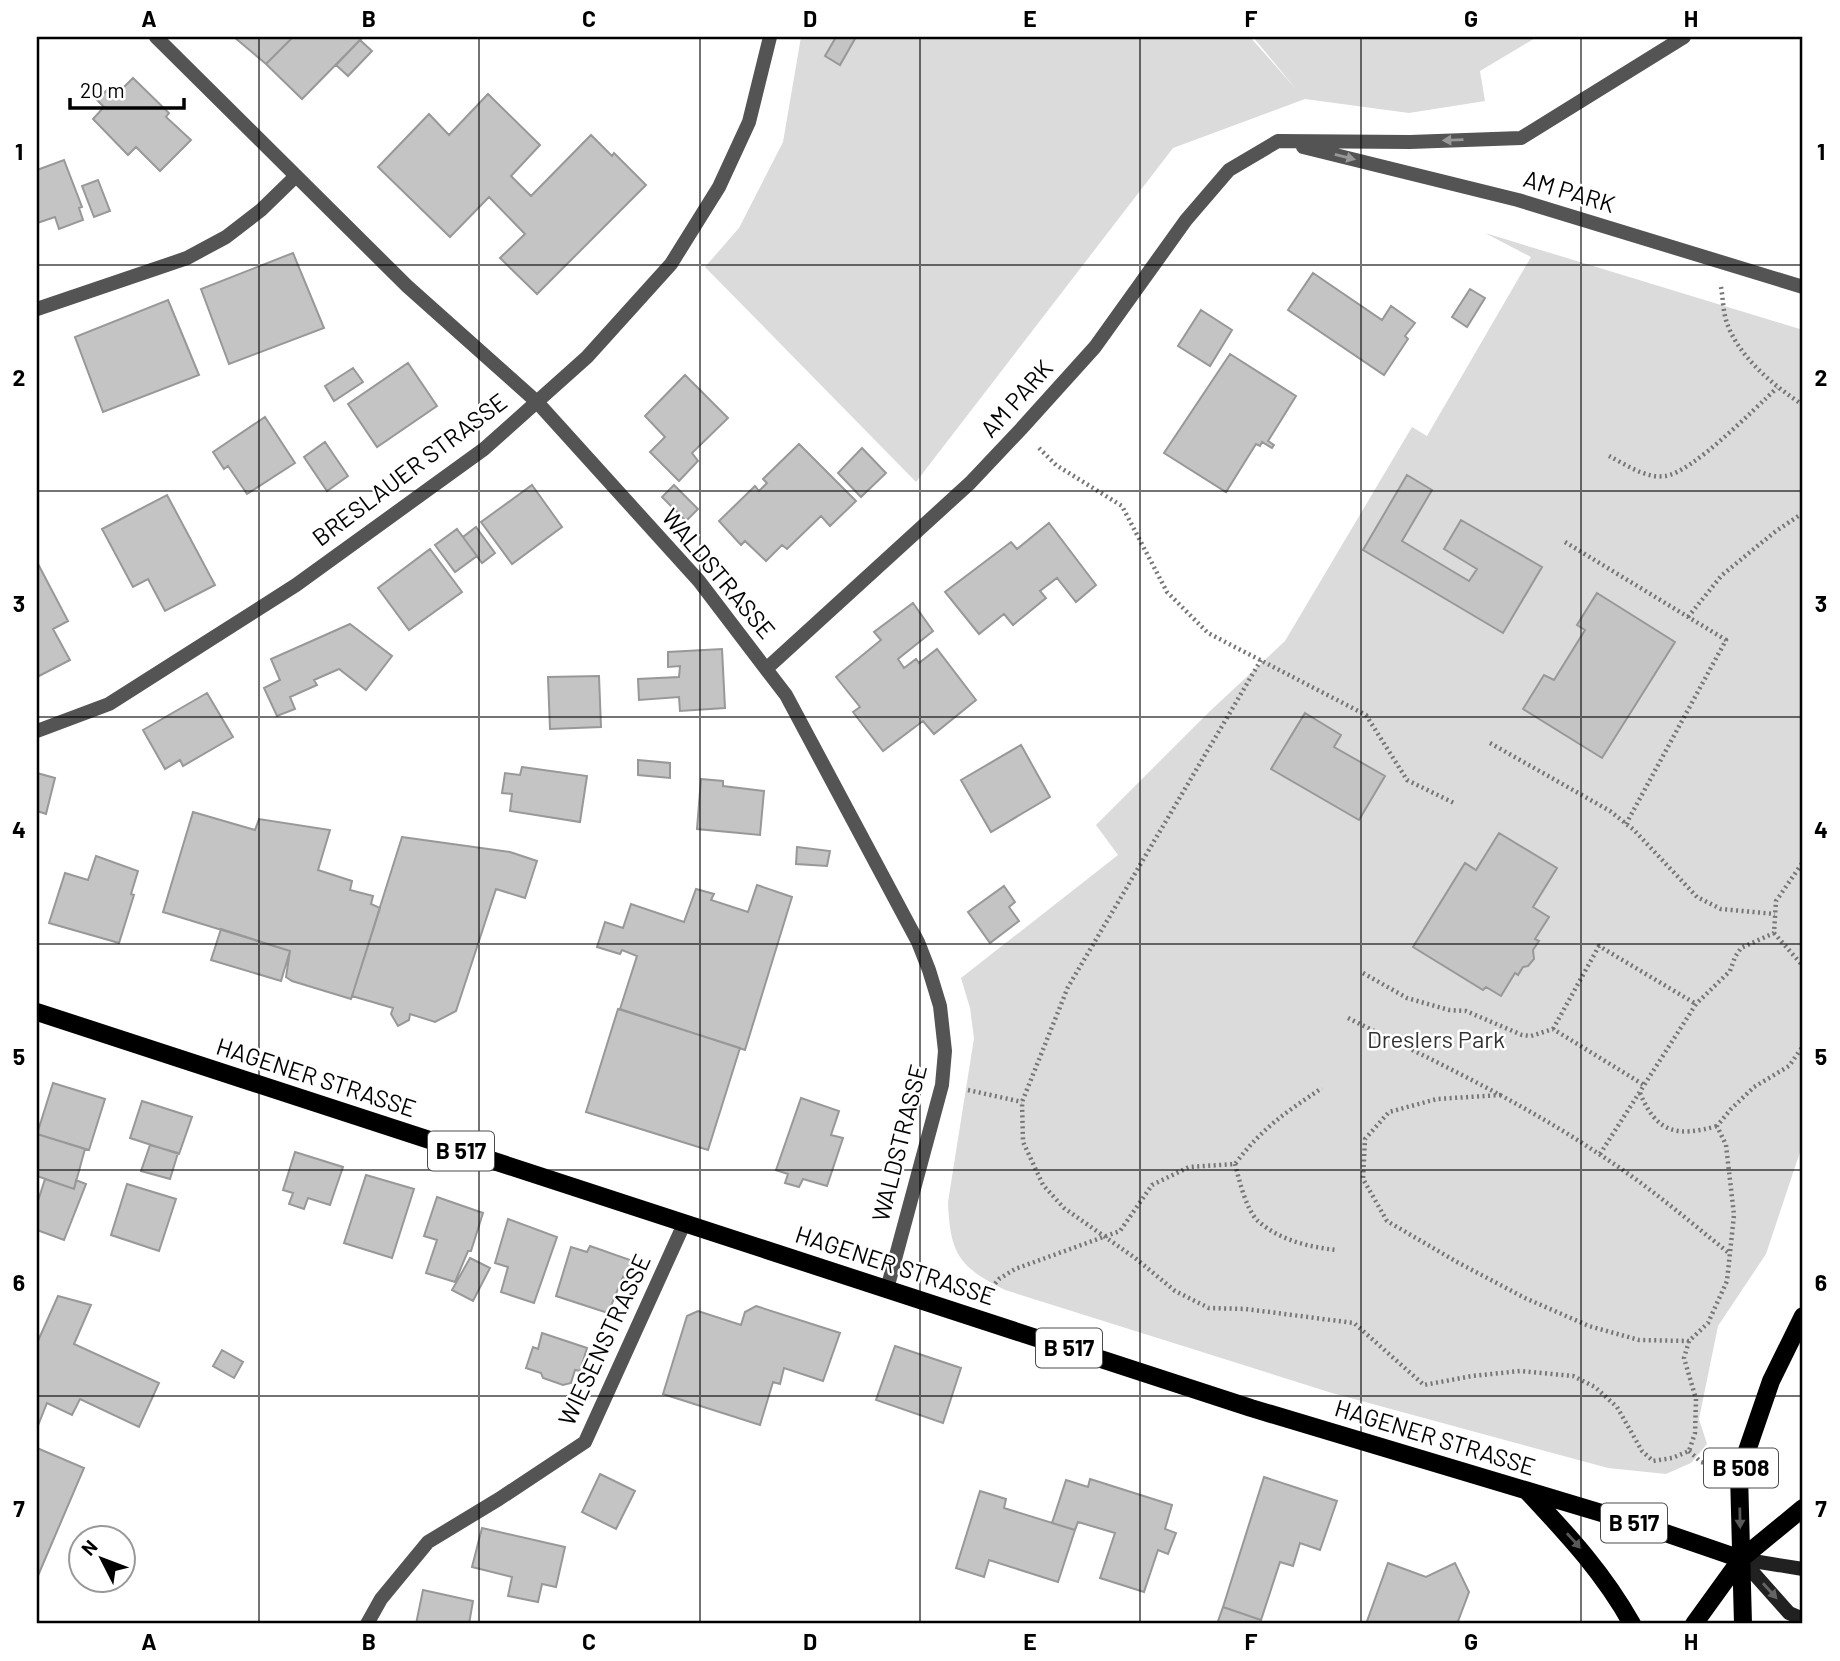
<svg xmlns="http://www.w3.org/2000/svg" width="1840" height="1661" viewBox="0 0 1840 1661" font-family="Barlow,sans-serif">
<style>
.green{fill:#dbdbdb}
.building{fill:#c4c4c4;stroke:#989898;stroke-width:2}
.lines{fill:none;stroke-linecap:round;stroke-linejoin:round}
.path{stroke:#767676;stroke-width:4.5;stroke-dasharray:2 3.5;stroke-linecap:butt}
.minor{stroke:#545454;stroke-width:14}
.secondary{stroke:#212121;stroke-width:14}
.primary{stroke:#000;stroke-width:18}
.oneway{fill:#989898}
.oneway2{fill:#595959}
.oneway3{fill:#646464}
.grid{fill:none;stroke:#000;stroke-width:2;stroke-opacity:0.55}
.labels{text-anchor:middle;stroke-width:5;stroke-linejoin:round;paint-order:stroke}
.shield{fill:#fff;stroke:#4c4c4c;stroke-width:2}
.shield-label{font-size:23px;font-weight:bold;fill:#000}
.street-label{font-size:24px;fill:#000;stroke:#fff}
.park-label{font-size:24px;fill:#323232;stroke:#fff}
.neatline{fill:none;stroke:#000;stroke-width:2.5}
.grid-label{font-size:23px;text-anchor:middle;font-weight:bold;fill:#000}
</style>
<rect width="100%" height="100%" fill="#fff"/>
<path class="green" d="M801 37H1250L1296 89 1253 37H1537L1480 71 1485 101 1409 113 1305 99 1173 148 916 482 705 267 739 228 783 142Z
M1485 233 1803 330V1143L1766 1254 1718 1326 1699 1419 1707 1444 1691 1463 1666 1474 1608 1468 1332 1393 1005 1290C959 1267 950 1254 948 1202L974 1038 970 1008 961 978 1118 855 1096 825 1209 712 1285 641 1412 427 1427 436 1531 257Z"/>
<path class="building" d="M234 37H293L266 64Z
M293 37H363L302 99 266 64Z
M836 37H856L840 65 825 56Z
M360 40 372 51 348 76 336 65Z
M133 78 169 113 166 117 191 140 160 171 136 147 128 155 93 119 104 107 97 100 111 86 118 93Z
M488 94 540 145 511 176 531 196 591 135 612 156 614 153 646 185 537 294 500 258 525 234 489 197 450 237 378 167 429 114 449 135Z
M64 160 82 207 79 208 83 220 59 229 55 217 37 223V170Z
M98 180 110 211 94 217 82 186Z
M293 253 324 328 229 364 201 289Z
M1313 273 1382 320 1391 306 1415 323 1405 336 1408 339 1384 375 1288 310Z
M1470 289 1485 298 1467 327 1452 317Z
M168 300 199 375 103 412 75 337Z
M1201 310 1232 330 1210 366 1178 346Z
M1230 354 1296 396 1268 441 1274 445 1272 448 1262 442 1260 446 1256 444 1226 492 1164 453Z
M408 363 437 406 377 447 348 404Z
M353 368 363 382 334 401 325 386Z
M685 375 728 418 692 453 698 461 679 481 650 452 665 437 645 416Z
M265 417 295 463 247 494 228 466 224 469 213 452Z
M325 442 348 476 327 491 304 457Z
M799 444 856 501 830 526 821 516 787 549 782 545 766 561 745 541 741 545 719 521 755 486 759 491 767 483 763 479Z
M862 448 886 473 861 497 838 473Z
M1407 475 1432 490 1402 541 1469 581 1477 569 1444 549 1461 520 1542 567 1503 633 1363 550Z
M532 485 562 527 512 564 481 522Z
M674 485 698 509 686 521 662 497Z
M167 495 215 585 165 611 148 579 133 587 102 529Z
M1049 523 1096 585 1076 602 1057 578 1040 591 1046 598 1013 625 1004 614 979 634 945 592 1011 542 1017 549Z
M476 527 495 553 482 563 463 537Z
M457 529 477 556 455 572 435 545Z
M430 549 462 592 409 630 378 588Z
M37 562 68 621 53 629 70 660 37 677Z
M1597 593 1675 642 1602 758 1523 709 1544 675 1554 680 1585 630 1577 625Z
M913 603 933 631 898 659 904 668 916 659 919 663 937 649 976 700 934 734 923 721 883 751 853 712 860 707 836 677 881 640 874 632Z
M350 624 392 656 366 690 339 669 314 680 317 685 290 697 295 709 277 716 264 688 280 680 271 659Z
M722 649 725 708 680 711 679 697 639 700 638 679 679 677 680 666 668 667V652Z
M599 676 601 727 550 729 548 677Z
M207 693 233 737 183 766 180 760 165 769 143 730Z
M1305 713 1341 735 1334 747 1385 776 1359 820 1271 769Z
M1021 745 1050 797 991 832 961 780Z
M638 760 670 763V778L638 775Z
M522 767 587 776 580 822 510 811 512 794 502 793 505 773 520 775Z
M37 773 55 778 46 814 37 811Z
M701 779 723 781V786L764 791 760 835 697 829Z
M193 812 255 830 259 819 330 830 318 870 352 881 350 890 373 896 371 904 380 908 351 999 292 981 286 977 290 951 163 912Z
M1499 833 1557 868 1533 907 1549 917 1535 939 1539 941 1533 950 1534 959 1528 966 1523 967 1518 975 1515 973 1501 996 1486 987 1483 990 1413 947 1465 863 1476 870Z
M402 837 510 852 537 861 525 898 496 889 456 1011 435 1022 410 1014 409 1020 398 1026 391 1014 393 1008 352 996Z
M797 847 830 851 827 866 796 864Z
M96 856 138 871 131 894 134 895 119 943 49 923 65 873 88 880Z
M757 885 792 897 745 1050 620 1009 637 956 622 950 620 954 597 947 605 922 623 928 631 904 684 922 696 889 714 894 711 900 748 912Z
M1004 886 1015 902 1009 907 1019 921 990 943 968 912Z
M221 929 290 951 281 981 211 960Z
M618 1009 740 1048 708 1150 586 1112Z
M53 1083 105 1099 89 1150 37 1134Z
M801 1098 839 1111 831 1135 843 1138 827 1186 803 1179 799 1187 785 1183 788 1174 776 1170Z
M142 1101 192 1117 179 1154 130 1138Z
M37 1134 85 1149 74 1189 37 1176Z
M150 1145 178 1153 170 1179 141 1171Z
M295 1152 343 1167 330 1205 308 1198 304 1209 289 1204 293 1193 283 1190Z
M366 1175 414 1189 392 1258 344 1243Z
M45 1179 74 1189 76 1180 86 1184 64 1240 37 1230V1204Z
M127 1184 176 1199 159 1251 111 1235Z
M437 1197 483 1213 471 1251H468L455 1282 426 1273 437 1240 424 1236Z
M508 1219 557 1237 534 1303 501 1292 508 1267 495 1263Z
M590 1246 633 1261 626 1279 623 1277 608 1313 556 1296 571 1247 587 1252Z
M470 1258 490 1268 473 1301 452 1290Z
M58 1296 91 1305 74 1344 159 1383 139 1427 80 1399 72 1415 47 1403 37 1428V1343Z
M756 1306 840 1333 823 1381 784 1368 780 1384 773 1382 760 1425 663 1394 687 1316 698 1311 741 1325 745 1312Z
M542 1333 587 1348 580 1371 575 1370 571 1383 563 1385 543 1378 541 1373 526 1368 533 1347 538 1349Z
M895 1346 961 1368 943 1423 876 1400Z
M222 1350 243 1362 234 1378 213 1366Z
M37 1448 84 1468 37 1578Z
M600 1474 635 1491 616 1529 582 1512Z
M1264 1477 1337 1501 1320 1550 1300 1543 1293 1566 1280 1562 1261 1620 1223 1607Z
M1090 1479 1172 1505 1165 1529 1176 1533 1168 1554 1158 1550 1144 1592 1100 1578 1115 1533 1078 1522 1075 1530 1052 1523 1066 1480 1088 1487Z
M980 1491 1006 1499 1004 1508 1075 1530 1058 1582 989 1560 984 1577 956 1568Z
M482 1528 565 1547 556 1587 542 1584 538 1602 508 1596 512 1577 472 1567Z
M1388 1563 1426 1577 1455 1563 1469 1592 1457 1624H1366Z
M423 1590 473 1601 469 1624H416Z
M1223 1607 1261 1620 1259 1624H1217Z"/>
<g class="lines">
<path class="path" d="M1721 287C1723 298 1723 310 1726 320 1737 356 1773 385 1803 405
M1039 448 1056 465 1122 506 1167 592 1208 633 1366 715 1407 780 1456 804
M1609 456C1625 464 1646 479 1665 476 1692 473 1755 408 1777 388
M1565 542 1726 640 1626 824
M1688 617 1722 575 1776 531 1803 513
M1261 660 1068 987 1022 1102 1023 1142 1043 1185 1064 1208 1135 1258 1175 1291 1209 1308 1246 1309 1354 1323 1424 1385 1472 1376 1520 1371 1573 1376 1595 1387 1617 1407 1642 1451 1653 1461 1672 1458 1689 1451 1695 1433 1696 1399 1684 1358 1689 1341 1708 1323 1727 1281 1734 1215 1726 1145 1717 1126 1731 1109 1754 1087 1789 1066 1803 1046
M1490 743 1610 811 1634 830 1697 897 1721 909 1775 914
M1774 933 1803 966
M1363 973 1407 998 1449 1010 1466 1011 1522 1035 1531 1036 1553 1029 1644 1085
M1348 1018C1434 1061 1522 1102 1602 1156 1647 1185 1688 1220 1730 1254
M1553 1029 1599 946 1696 1004
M968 1090 1022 1102
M1640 1093C1657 1134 1678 1137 1717 1126
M1501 1095 1437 1099 1389 1112 1365 1139 1363 1179 1387 1221 1457 1262 1525 1298 1589 1326 1639 1340 1689 1341
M1600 1154 1696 1004 1730 971 1735 957 1741 948 1774 933 1776 901 1803 862
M1235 1164C1239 1179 1246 1210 1258 1221 1279 1240 1309 1247 1336 1250
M988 1292 999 1279 1015 1269 1120 1231 1152 1185 1189 1167 1235 1164C1263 1127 1285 1113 1322 1088
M1689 1451 1701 1462 1712 1465"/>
<path class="minor" d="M156 37 407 286 537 402 699 581 766 669 786 695 918 942 929 970 940 1006 945 1051 942 1085 887 1289
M1303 147 1518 200 1803 287
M37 309 187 258 226 237 261 210 296 176
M766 669 970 483 1021 429 1095 347 1186 220 1229 170 1278 141 1410 142 1521 138 1684 37
M37 731 109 704 296 585 484 449 587 357 671 264 719 187 749 122 770 37
M367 1624 381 1599 428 1542 499 1499 585 1442 684 1224"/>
<path class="secondary" d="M1741 1559 1789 1613 1803 1619
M1741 1559 1803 1569"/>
<path class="primary" d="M37 1012 1251 1408 1645 1526 1741 1559
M1527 1491C1567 1534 1603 1572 1632 1624
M1694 1624 1741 1559 1803 1508
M1743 1624 1739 1474 1771 1381 1803 1316"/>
</g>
<defs><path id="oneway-solid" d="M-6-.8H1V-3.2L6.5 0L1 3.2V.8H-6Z" transform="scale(1.75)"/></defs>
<g class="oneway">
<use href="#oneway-solid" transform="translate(1453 140) rotate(178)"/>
<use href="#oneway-solid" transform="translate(1345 157) rotate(14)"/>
</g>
<g class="oneway2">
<use href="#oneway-solid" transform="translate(1740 1518) rotate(89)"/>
<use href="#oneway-solid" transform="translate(1574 1541) rotate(47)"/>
</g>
<use class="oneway3" href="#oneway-solid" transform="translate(1770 1591) rotate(48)"/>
<path class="grid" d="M259 37V1624M479 37V1624M700 37V1624M920 37V1624M1140 37V1624M1361 37V1624M1581 37V1624M37 265H1803M37 491H1803M37 717H1803M37 944H1803M37 1170H1803M37 1396H1803"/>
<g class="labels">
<g class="shield">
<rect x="428" y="1131.5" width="66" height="39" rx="5"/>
<rect x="1036" y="1328.5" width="66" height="39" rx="5"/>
<rect x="1704" y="1448.5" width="74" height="39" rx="5"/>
<rect x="1601" y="1503.5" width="66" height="39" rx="5"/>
</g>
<g class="shield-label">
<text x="461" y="1159">B 517</text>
<text x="1069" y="1356">B 517</text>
<text x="1741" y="1476">B 508</text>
<text x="1634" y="1531">B 517</text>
</g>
<g class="street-label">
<text transform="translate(1569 192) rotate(17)" y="8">AM PARK</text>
<text transform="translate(1017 399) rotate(-48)" y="8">AM PARK</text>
<text transform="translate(410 470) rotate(-37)" y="8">BRESLAUER STRASSE</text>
<text transform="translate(718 574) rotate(50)" y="8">WALDSTRASSE</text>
<text transform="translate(316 1078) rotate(18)" y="8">HAGENER STRASSE</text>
<text transform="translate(900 1143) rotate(-76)" y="8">WALDSTRASSE</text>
<text transform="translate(895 1266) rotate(18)" y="8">HAGENER STRASSE</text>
<text transform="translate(605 1340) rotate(-65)" y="8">WIESENSTRASSE</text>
<text transform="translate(1435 1438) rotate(17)" y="8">HAGENER STRASSE</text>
</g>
<g class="park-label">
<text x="1436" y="1048">Dreslers Park</text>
</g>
</g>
<rect width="1840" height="1661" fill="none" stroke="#ffffff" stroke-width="77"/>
<g transform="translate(102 1559) rotate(312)"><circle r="33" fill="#ffffff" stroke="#999999" stroke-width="2"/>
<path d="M0-5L12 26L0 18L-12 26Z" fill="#000000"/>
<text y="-10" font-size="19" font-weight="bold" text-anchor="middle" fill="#000000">N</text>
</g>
<path d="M70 98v10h114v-10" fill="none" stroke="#000000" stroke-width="3.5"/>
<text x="80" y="98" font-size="21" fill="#000000" stroke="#ffffff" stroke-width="5" paint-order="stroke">20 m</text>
<rect x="38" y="38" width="1763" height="1584" class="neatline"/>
<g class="grid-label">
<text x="149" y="27">A</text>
<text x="369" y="27">B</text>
<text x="589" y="27">C</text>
<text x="810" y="27">D</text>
<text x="1030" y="27">E</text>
<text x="1251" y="27">F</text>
<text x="1471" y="27">G</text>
<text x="1691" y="27">H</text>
<text x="19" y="160">1</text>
<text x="1821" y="160">1</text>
<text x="19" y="386">2</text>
<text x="1821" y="386">2</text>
<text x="19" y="612">3</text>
<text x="1821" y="612">3</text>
<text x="19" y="838">4</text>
<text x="1821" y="838">4</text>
<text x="19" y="1065">5</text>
<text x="1821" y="1065">5</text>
<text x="19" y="1291">6</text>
<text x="1821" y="1291">6</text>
<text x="19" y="1517">7</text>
<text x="1821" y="1517">7</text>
<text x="149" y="1650">A</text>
<text x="369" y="1650">B</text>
<text x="589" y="1650">C</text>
<text x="810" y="1650">D</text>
<text x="1030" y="1650">E</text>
<text x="1251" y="1650">F</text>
<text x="1471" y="1650">G</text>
<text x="1691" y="1650">H</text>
</g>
</svg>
